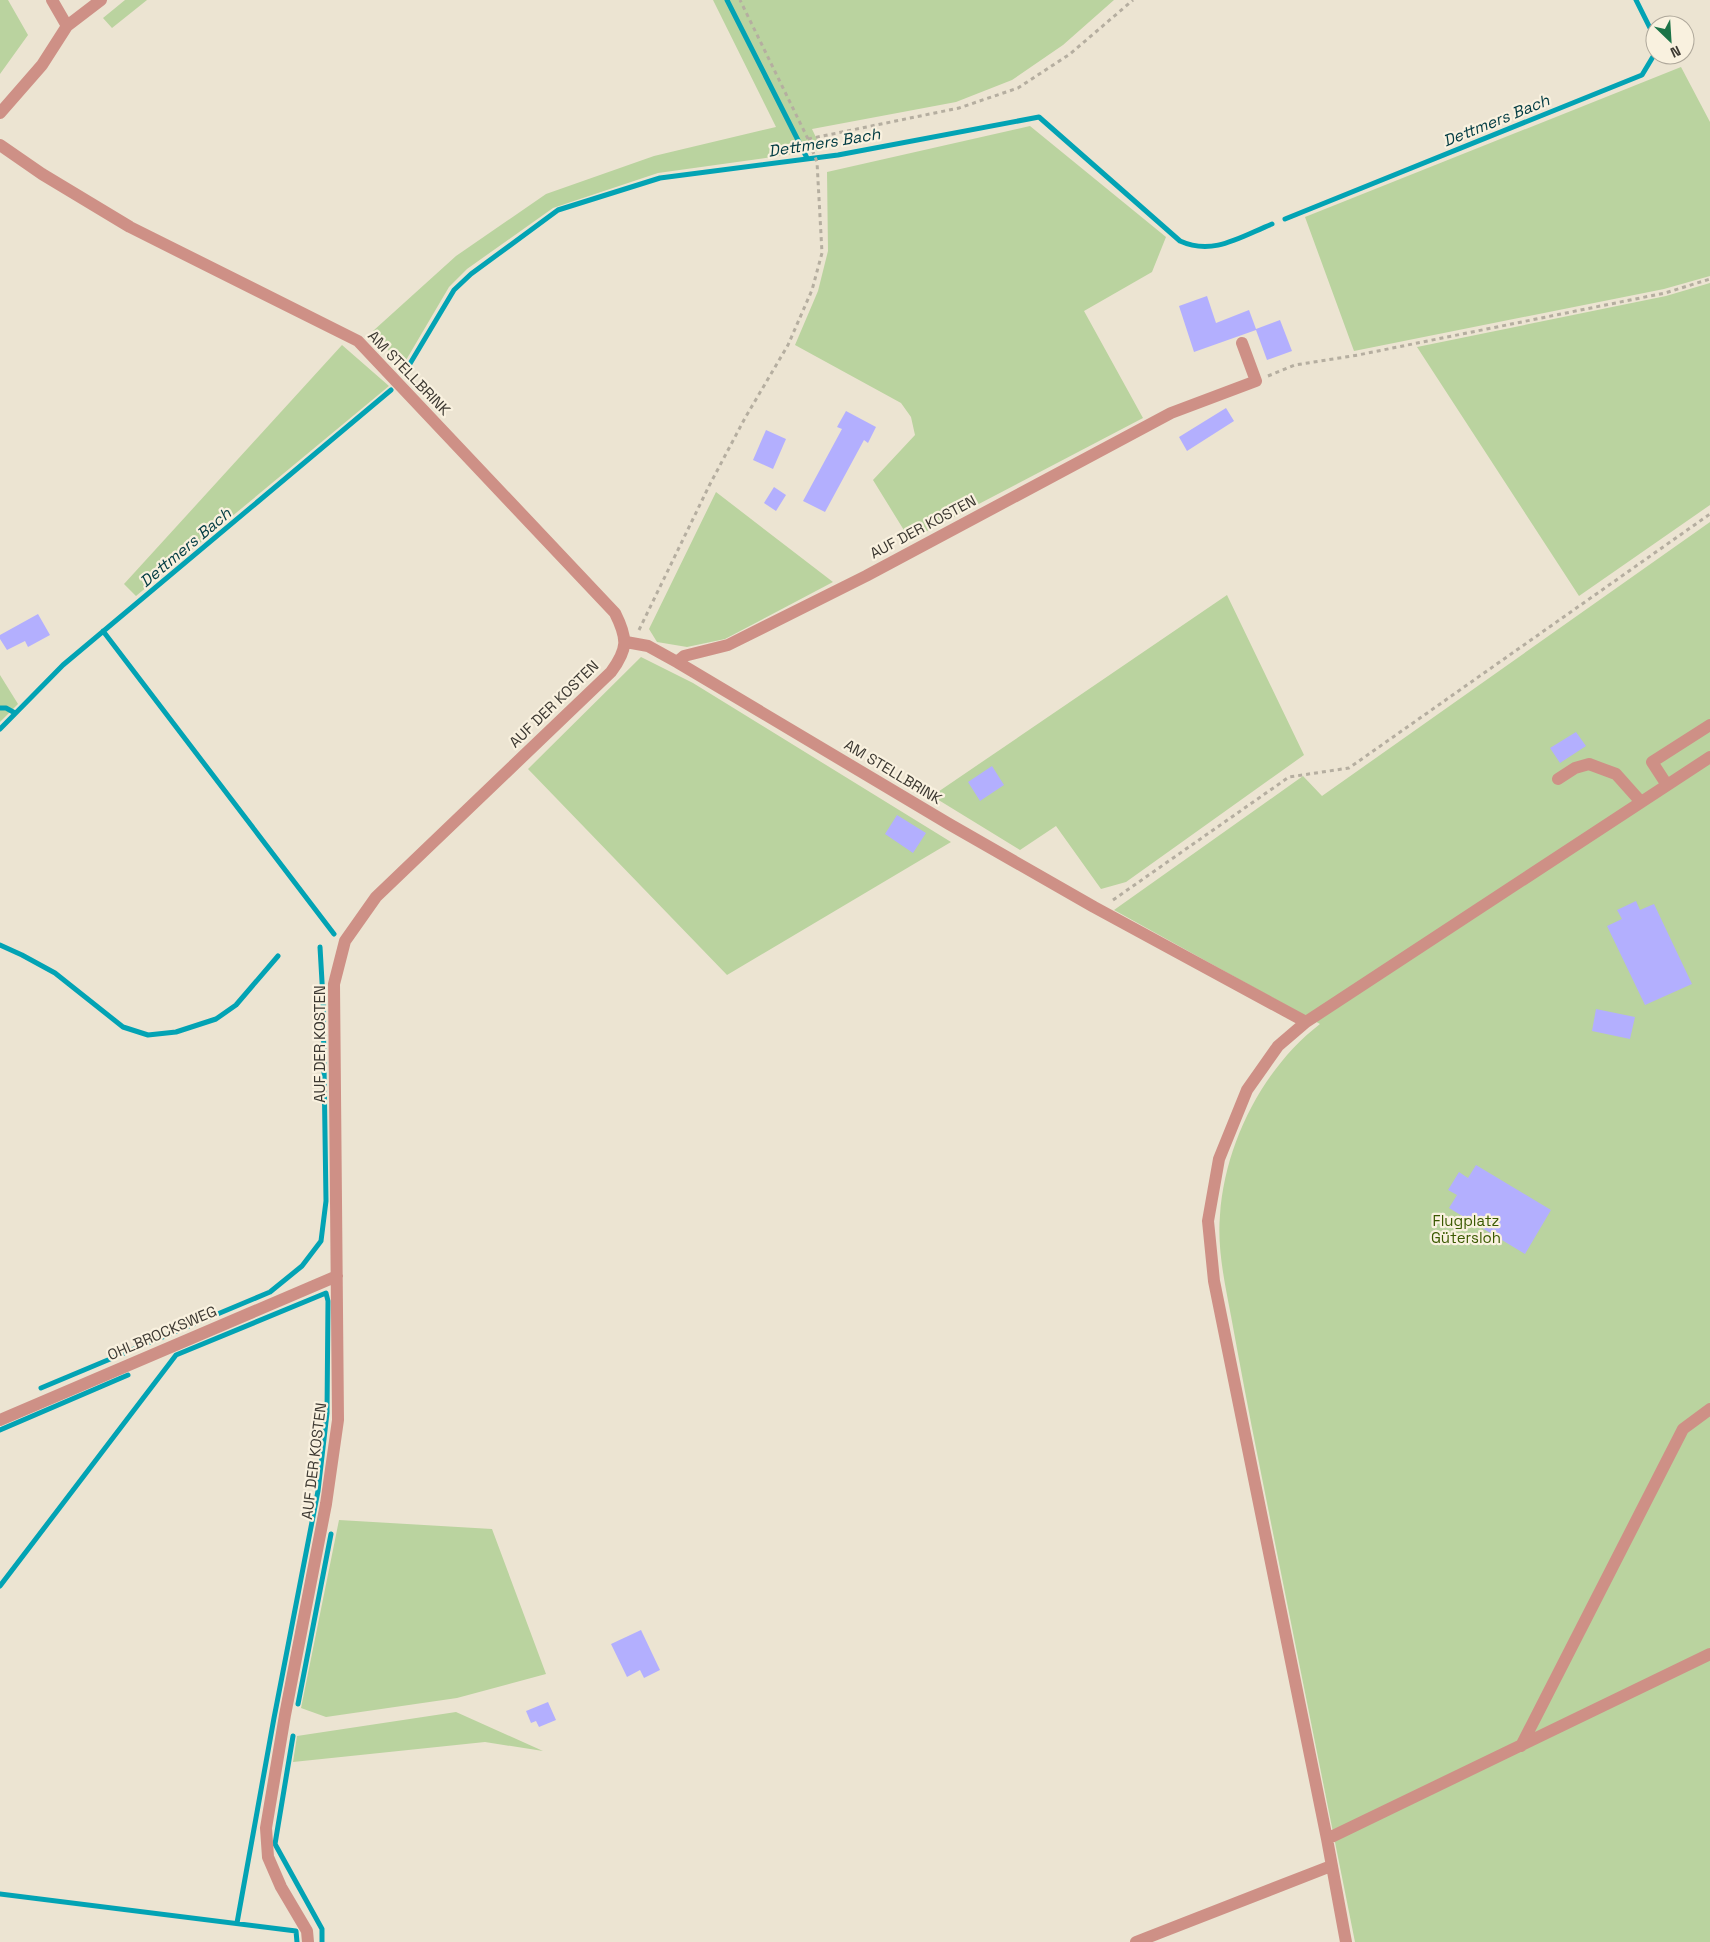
<svg xmlns="http://www.w3.org/2000/svg" width="1710" height="1942" viewBox="0 0 1710 1942" font-family="'Space Grotesk',sans-serif">
<style>
.green{fill:#bad39f}
.lines{fill:none;stroke-linecap:round;stroke-linejoin:round}
.stream{stroke:#02a3b4;stroke-width:5}
.building{fill:#b3affe}
.path{stroke:#b5aea0;stroke-width:3;stroke-dasharray:4 4;stroke-linecap:butt}
.minor{stroke:#ce9086;stroke-width:12}
.labels{text-anchor:middle;stroke-width:4.5;stroke-linejoin:round;paint-order:stroke}
.street-label{font-size:15px;fill:#3d3932;stroke:#f9f1df}
.park-label{font-size:15px;fill:#3a5900;stroke:#f9f1df}
.water-label{font-size:16px;font-style:italic;fill:#003b42;stroke:#f9f1df}
</style>
<rect width="100%" height="100%" fill="#ece4d2"/>
<path class="green" d="M0 0H8L28 35 0 74Z
M125 0H147L112 28 103 18Z
M713 0H1114L1063 45 1012 80 956 102 812 129 822 150 658 173 553 208 467 269 449 287 402 367 373 331 456 256 546 194 654 156 776 127Z
M1681 67 1710 122V276L1664 289 1354 351 1305 217Z
M1030 126 1166 237 1152 272 1084 311 1143 418 910 540 873 480 915 435 911 417 901 403 795 345 818 291 828 251 827 172Z
M1710 283V505L1579 596 1417 347 1666 296Z
M342 345 389 386 136 596 124 584Z
M716 492 833 582 725 639 687 647 657 642 649 629Z
M1710 522V1942H1355C1323 1782 1291 1623 1259 1463 1249 1414 1240 1365 1231 1316 1225 1284 1217 1249 1220 1215 1225 1143 1263 1068 1320 1024L1114 910 1303 776 1322 796Z
M1227 595 1304 755 1126 882 1101 889 1056 826 1020 850 932 796Z
M641 657 693 683 951 842 727 975 528 769Z
M0 675 18 704 0 722Z
M339 1520 492 1529 546 1674 457 1698 326 1717 301 1708Z
M456 1712 543 1751 485 1742 293 1762 297 1736Z"/>
<g class="lines">
<path class="stream" d="M727 0 807 158
M1285 219 1642 75 1654 55 1653 34 1636 0
M405 372 454 290 471 274 558 210 660 178 838 155 1039 117 1180 241C1213 256 1240 237 1272 224
M103 631 334 934
M0 708H6L15 713
M0 729 63 665 391 390
M0 945 22 955 55 973 123 1027 148 1035 176 1032 216 1019 236 1005 278 956
M41 1388 270 1292 302 1266 321 1241 326 1201 323 999 320 947
M0 1430 128 1375
M0 1586 176 1355 326 1293 328 1301 327 1413 318 1491 274 1718 237 1923
M298 1704 331 1534
M293 1736 275 1844 322 1929V1942
M0 1894 296 1931 297 1942"/>
</g>
<path class="building" d="M1207 296 1216 323 1249 310 1256 329 1280 320 1292 351 1267 360 1256 330 1194 352 1179 306Z
M1226 408 1234 421 1187 451 1179 437Z
M846 411 876 427 868 443 864 440 825 512 803 501 842 429 837 427Z
M766 430 786 439 773 469 753 460Z
M774 487 786 495 776 511 764 503Z
M38 614 50 635 28 647 25 641 7 650 0 639V635Z
M1576 732 1586 746 1560 763 1550 748Z
M992 766 1004 785 980 801 968 782Z
M897 815 926 833 913 853 885 834Z
M1636 901 1640 910 1654 904 1692 984 1645 1005 1607 926 1622 919 1617 910Z
M1596 1009 1635 1017 1630 1039 1592 1031Z
M1476 1165 1551 1210 1525 1254 1449 1208 1457 1195 1448 1190 1459 1172 1468 1178Z
M641 1630 660 1670 644 1678 640 1670 627 1677 611 1644Z
M548 1702 556 1720 539 1727 536 1721 531 1723 526 1711Z"/>
<g class="lines">
<path class="path" d="M808 139 959 108 1018 88 1070 54 1133 0
M1268 376 1295 365 1358 355 1665 293 1710 279
M639 630 709 486 745 418 788 345 812 290 822 253 817 162 808 139 740 0
M1113 900 1289 777 1349 768 1710 514"/>
<path class="minor" d="M52 0 67 26
M0 113 42 65 67 26 101 0
M0 145 42 174 130 227 358 341 615 613C628 639 628 649 611 672L376 897 345 941 334 984 338 1420 326 1504 285 1715 266 1828 268 1857 281 1887 307 1931 308 1942
M626 642 648 646 677 662 949 824 1094 907 1306 1022
M677 662 684 656 728 645 866 576 1171 413 1256 381 1242 343
M1558 779 1575 768 1589 764 1616 774 1641 802
M1667 785 1652 762 1710 725
M0 1420 337 1276
M1521 1746 1683 1429 1710 1409
M1327 1839 1710 1654
M1136 1942 1331 1866
M1346 1942 1327 1839 1214 1281 1208 1221 1219 1159 1247 1090 1278 1046 1306 1022 1710 757"/>
</g>
<g class="labels">
<g class="street-label">
<text transform="translate(409 373) rotate(46)" y="5">AM STELLBRINK</text>
<text transform="translate(923 527) rotate(-28)" y="5">AUF DER KOSTEN</text>
<text transform="translate(554 704) rotate(-44)" y="5">AUF DER KOSTEN</text>
<text transform="translate(893 772) rotate(31)" y="5">AM STELLBRINK</text>
<text transform="translate(320 1044) rotate(-90)" y="5">AUF DER KOSTEN</text>
<text transform="translate(162 1333) rotate(-23)" y="5">OHLBROCKSWEG</text>
<text transform="translate(314 1461) rotate(-83)" y="5">AUF DER KOSTEN</text>
</g>
<g class="park-label">
<text x="1466" y="1226">Flugplatz<tspan x="1466" dy="17">Gütersloh</tspan></text>
</g>
<g class="water-label">
<text transform="translate(1496 120) rotate(-22)" y="6">Dettmers Bach</text>
<text transform="translate(824 142) rotate(-9)" y="6">Dettmers Bach</text>
<text transform="translate(185 547) rotate(-40)" y="6">Dettmers Bach</text>
</g>
</g>
<g transform="translate(1670 40) rotate(155)"><circle r="24" fill="#f9f1df" stroke="#aea79a"/>
<path d="M0-4L9 19L0 12L-9 19Z" fill="#1c7448"/>
<text y="-8" font-size="14" font-weight="bold" text-anchor="middle" fill="#3d3932">N</text>
</g>
</svg>
